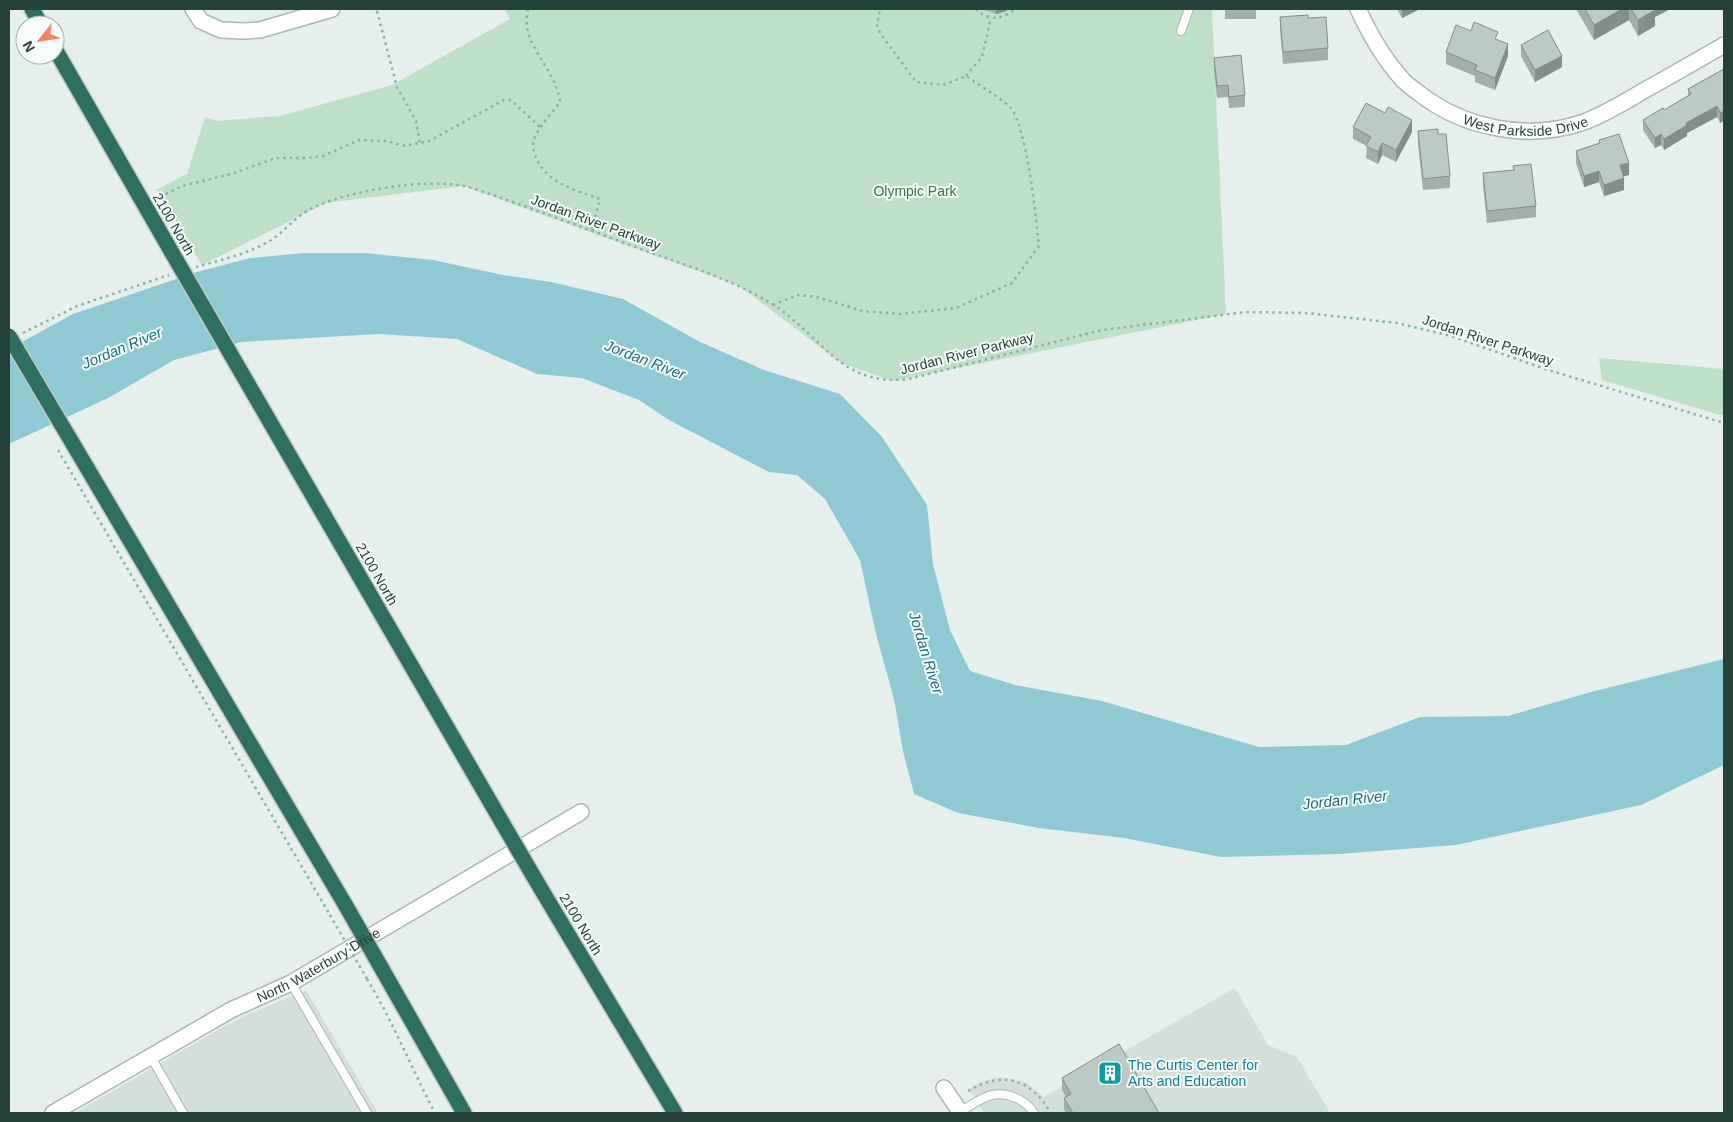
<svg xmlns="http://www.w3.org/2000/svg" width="1733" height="1122" viewBox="0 0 1733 1122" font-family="Arial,sans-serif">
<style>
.built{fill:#d4dfda}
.green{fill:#bfe0c8}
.water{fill:#8ec9d4}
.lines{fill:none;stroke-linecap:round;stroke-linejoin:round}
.lane-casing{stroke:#a8b8b2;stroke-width:10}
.street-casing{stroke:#a8b8b2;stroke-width:18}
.highway-casing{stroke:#c2cac8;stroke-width:18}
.path{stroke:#86b3a5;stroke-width:2.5;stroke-dasharray:2.5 4;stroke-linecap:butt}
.lane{stroke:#fff;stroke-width:8}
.street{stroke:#fff;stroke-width:15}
.highway{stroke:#2f6f62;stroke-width:15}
.highway-bridge-casing{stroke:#c2cac8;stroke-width:18;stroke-linecap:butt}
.path-bridge{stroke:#86b3a5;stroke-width:2.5;stroke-dasharray:2.5 4;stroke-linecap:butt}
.highway-bridge{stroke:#2f6f62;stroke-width:15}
.wall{fill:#a1aea9}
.shaded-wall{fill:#838d89}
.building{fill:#bbcac4;stroke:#838d89}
.labels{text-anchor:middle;stroke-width:4;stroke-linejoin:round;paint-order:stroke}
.street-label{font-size:14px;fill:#24423a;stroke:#f7fbf9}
.park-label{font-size:14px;fill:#2d7a4b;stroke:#f7fbf9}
.culture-label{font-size:14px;fill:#0d838f;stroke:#f7fbf9;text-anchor:start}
.water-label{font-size:15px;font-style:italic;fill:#1c6f80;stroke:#f7fbf9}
</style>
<rect width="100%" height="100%" fill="#e6efeb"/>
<path class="built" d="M1235 988 1268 1045 1297 1057 1330 1113H984L969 1089 980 1082 1000 1077 1025 1082 1044 1097Z
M306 990 378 1113H75L218 1030 249 1014Z"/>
<path class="green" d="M504 9H1212L1226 314 893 381 841 363 739 286 463 186 326 203 202 265 156 190 187 174 205 117 217 121 280 116 392 85 510 19Z
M1599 358 1724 369V415H1720L1602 380Z"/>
<path class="water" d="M305 253H365L433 260 503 275 551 282 623 299 698 341 764 370 840 394 882 437 927 505 933 564 950 630 970 671 1015 685 1102 701 1259 747 1346 745 1420 717 1508 716 1591 692 1724 659V765L1641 805 1456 845 1339 854 1221 857 1124 838 1039 828 958 813 914 794 903 751 894 699 876 634 860 560 825 499 797 475 769 472 669 420 639 400 582 378 537 374 457 339 378 334 242 342 174 360 108 398 9 444V349L73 314 197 272 250 258Z"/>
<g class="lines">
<g class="lane-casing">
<path id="lane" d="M1181 31 1189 9
M291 983 367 1113
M151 1057 183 1113
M960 1112C970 1106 982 1097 992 1095 1008 1092 1026 1100 1034 1113"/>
</g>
<g class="street-casing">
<g id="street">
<path d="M193 9 201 21 221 30 243 31 260 30 332 9"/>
<path id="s1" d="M1358 9C1370 35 1383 58 1402 79 1407 85 1414 89 1420 94 1464 128 1527 141 1581 123 1604 115 1624 102 1645 90 1672 75 1698 60 1724 45"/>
<path d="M944 1088 961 1113"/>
<path id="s2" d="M53 1113 231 1010 291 983 581 812"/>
</g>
</g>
<g class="highway-casing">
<path id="highway" d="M32 9 41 25
M55 49 171 251
M248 384 503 824
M86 466 346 906
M541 889 675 1113
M382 969 464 1113"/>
</g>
<path class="path" d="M528 9C519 45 555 65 560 102 552 113 541 124 535 137 532 143 533 149 535 155 545 183 575 190 600 199L592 230
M976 9C987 21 1003 20 1015 9
M377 11 397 87 416 121 420 143
M966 76 982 57 991 18
M160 197 182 186 231 174 276 158H306L323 156 359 140 387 141 405 146 429 141 504 100H511L541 128
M196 267C220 260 249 254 271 240 284 232 293 219 307 211 342 191 424 178 464 186 474 188 484 192 493 195 544 213 595 232 646 251 689 266 733 280 772 304 823 336 839 387 909 379L1102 330 1246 312 1306 313 1397 323 1451 336 1545 369 1724 423
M773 305 798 295 817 297 863 311 900 314 956 308 1012 283 1039 246C1036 219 1027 125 1010 107 997 95 980 86 966 76L943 85 916 82 880 33 877 26 880 9
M23 333 77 306 169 275
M58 450 330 915
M367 979C393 1022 412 1069 435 1113
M968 1091C1003 1070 1031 1079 1051 1113"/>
<use href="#lane" class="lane"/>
<use href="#street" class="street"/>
<use href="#highway" class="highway"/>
<g class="highway-bridge-casing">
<path id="highway-bridge" d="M171 251 248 384
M9 336 86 466
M503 824 541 889
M346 906 382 969"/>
</g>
<path class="path-bridge" d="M330 915 367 979"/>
<use href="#highway-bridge" class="highway-bridge"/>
</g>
<path class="wall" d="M982 9H1008L1006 11 996 14Z
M1225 9H1256V19H1225Z
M1397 9H1420L1402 18Z
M1576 9H1670L1655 17V26L1638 36 1629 20 1594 40Z
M1280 17 1308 18 1328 48V60L1283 64 1280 29Z
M1471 31 1498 40 1508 56 1495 90 1475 82V76L1446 64V52Z
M1521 45 1562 67 1535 82 1521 56Z
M1214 58 1245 95V107L1229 108 1228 97 1217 98 1214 70Z
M1724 69 1720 123 1717 117 1687 133V136L1664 150 1661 145 1655 148 1643 130V120L1664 110 1688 96V89Z
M1353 127 1412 132 1396 162 1382 155 1378 164 1366 158 1367 146 1353 139Z
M1418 131 1438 134 1450 176V188L1423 190 1418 143Z
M1599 140 1629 175 1623 176 1624 190 1604 196 1599 182 1584 187 1576 163V151L1599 143Z
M1513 166 1536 206V217L1487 223 1483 185V173L1513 170Z
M1062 1078 1159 1113H1066L1064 1110V1098L1066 1097 1062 1090Z"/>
<path class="shaded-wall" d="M996 9H1008L1006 11 996 14Z
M1402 9H1420L1402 18Z
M1622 9H1629V20L1594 40V25Z
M1651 9H1670L1655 17V26L1638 36V20Z
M1508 44V56L1495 90V78Z
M1562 56V67L1535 82V70Z
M1717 106V117L1687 133V136L1664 150V139L1686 123Z
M1724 111V121L1720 123V113Z
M1412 120V132L1396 162V150Z
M1661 134V145L1655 148V138Z
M1382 143V155L1378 164V152Z
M1629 163V175L1620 177V165Z
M1599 171V182L1584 187V176Z
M1624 178V190L1604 196V185Z"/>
<path class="building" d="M1585 9H1622L1594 25Z
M1631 9H1654L1655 10 1638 20Z
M1308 15V18L1326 17 1328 48 1283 52 1280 17Z
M1474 22 1498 32 1495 39 1508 44 1495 78 1475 70 1477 65 1446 52 1456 25 1471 31Z
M1548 30 1562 56 1535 70 1521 45Z
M1241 55 1245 95 1229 97 1228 85 1217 86 1214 58Z
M1724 69V111L1720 113 1717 106 1686 123 1687 125 1664 139 1661 134 1655 138 1643 120 1663 108 1664 110 1691 94 1688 89Z
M1366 103 1385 113 1388 107 1412 120 1396 150 1382 143 1378 152 1366 146 1371 137 1353 127Z
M1438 129V134H1446L1450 176 1423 179 1418 131Z
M1619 134 1629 163 1620 165 1624 178 1604 185 1599 171 1584 176 1576 151 1600 143 1599 140Z
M1531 164 1536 206 1487 211 1483 173 1514 170 1513 166Z
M1119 1044 1159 1113H1073L1064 1098 1071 1094 1062 1078Z"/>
<defs>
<g id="building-square" transform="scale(1.25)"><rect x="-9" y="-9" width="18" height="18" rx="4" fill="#0f9aa8" stroke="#f7fbf9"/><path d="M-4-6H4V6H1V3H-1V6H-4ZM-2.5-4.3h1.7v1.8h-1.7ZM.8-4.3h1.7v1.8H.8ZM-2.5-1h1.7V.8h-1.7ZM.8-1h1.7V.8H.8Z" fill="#fff"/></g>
</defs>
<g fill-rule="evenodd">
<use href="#building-square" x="1110" y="1073"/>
</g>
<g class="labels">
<g class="street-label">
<text dy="5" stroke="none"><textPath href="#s1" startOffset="220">West Parkside Drive</textPath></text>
<text transform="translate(596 222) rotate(20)" y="5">Jordan River Parkway</text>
<text transform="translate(174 224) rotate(60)" y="5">2100 North</text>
<text transform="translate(1488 340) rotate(18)" y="5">Jordan River Parkway</text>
<text transform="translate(967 353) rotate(-14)" y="5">Jordan River Parkway</text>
<text transform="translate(377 574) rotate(60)" y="5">2100 North</text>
<text transform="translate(581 924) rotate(59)" y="5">2100 North</text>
<text dy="5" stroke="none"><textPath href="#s2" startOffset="304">North Waterbury Drive</textPath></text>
</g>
<g class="park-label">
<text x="915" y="196">Olympic Park</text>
</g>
<g class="culture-label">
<text x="1128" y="1070">The Curtis Center for<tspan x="1128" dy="16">Arts and Education</tspan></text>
</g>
<g class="water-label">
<text transform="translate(122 348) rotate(-23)" y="5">Jordan River</text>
<text transform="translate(645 360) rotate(21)" y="5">Jordan River</text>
<text transform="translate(926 653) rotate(73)" y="5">Jordan River</text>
<text transform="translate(1345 800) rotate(-6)" y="5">Jordan River</text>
</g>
</g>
<rect width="1733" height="1122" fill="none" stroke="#24423a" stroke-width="20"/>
<g transform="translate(40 40) rotate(240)"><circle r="24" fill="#f7fbf9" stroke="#a3b1ad"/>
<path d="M0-4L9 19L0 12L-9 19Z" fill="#f4845f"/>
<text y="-8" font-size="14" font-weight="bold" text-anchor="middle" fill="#24423a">N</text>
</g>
</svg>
